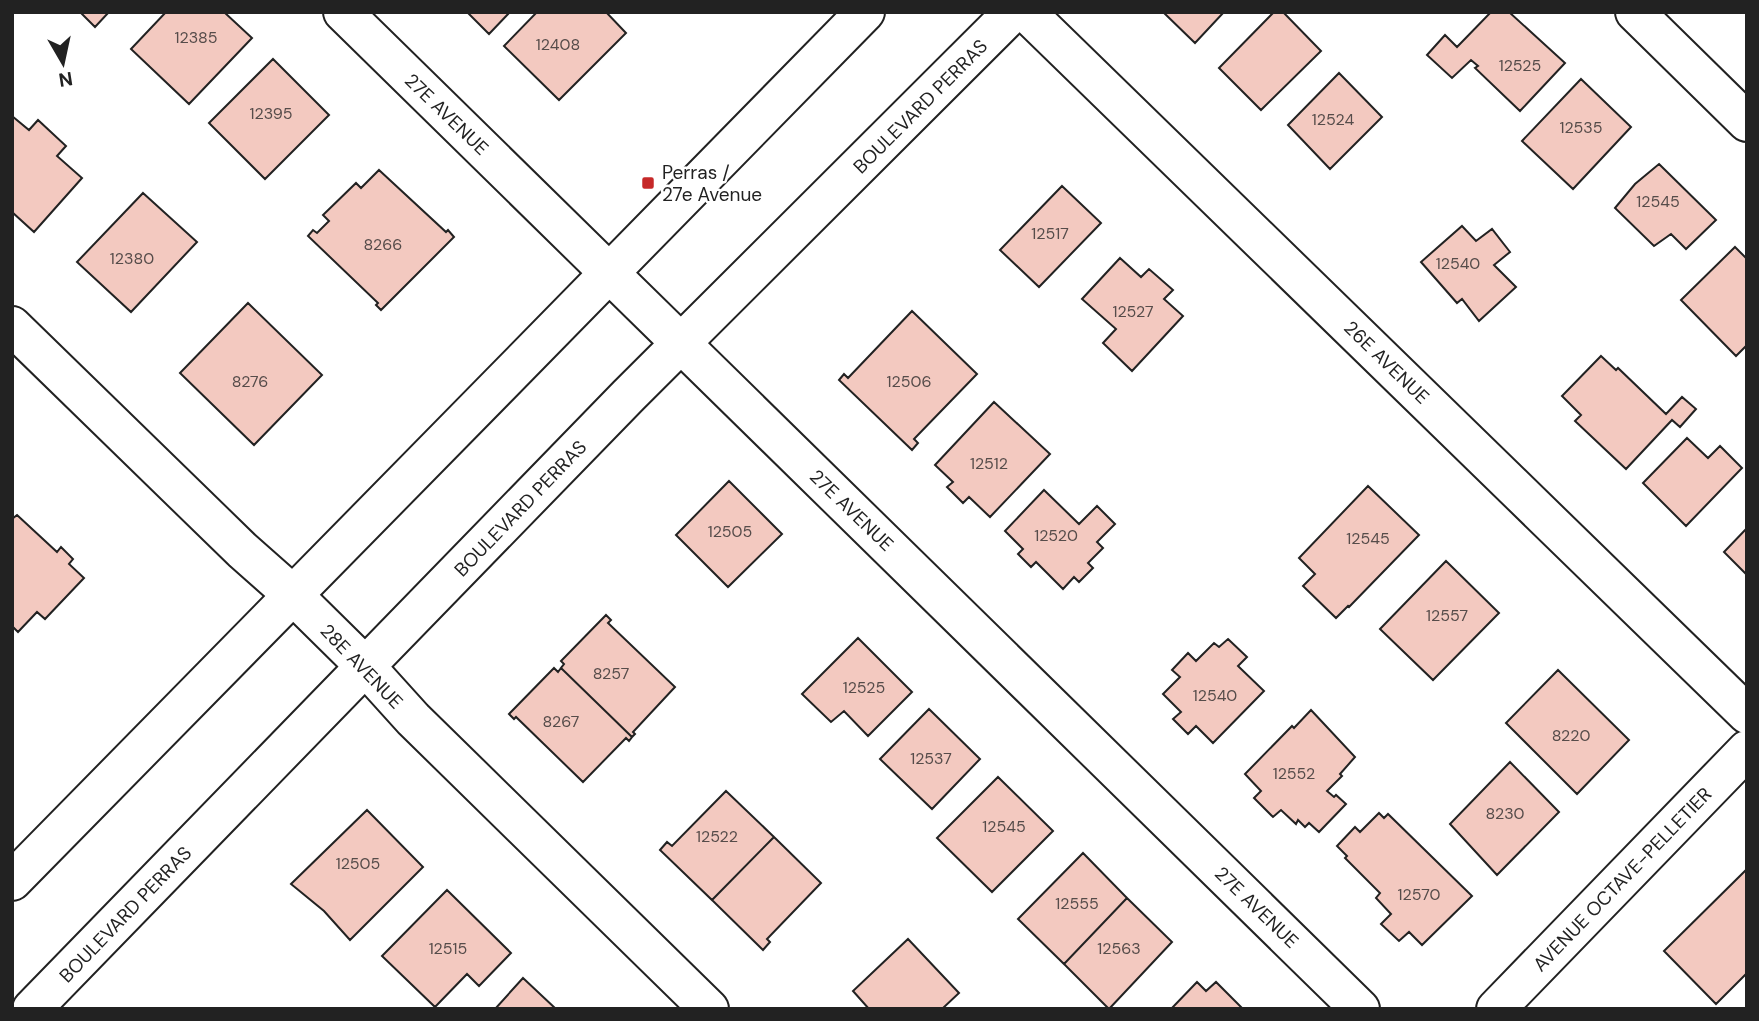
<svg xmlns="http://www.w3.org/2000/svg" width="1759" height="1021" viewBox="0 0 1759 1021" font-family="'DM Sans',sans-serif">
<style>
.building{fill:#f3c9c0;stroke:#222;stroke-width:2}
.lines{fill:none;stroke-linecap:round;stroke-linejoin:round}
.street-casing{stroke:#222;stroke-width:42}
.secondary-casing{stroke:#222;stroke-width:42}
.street{stroke:#fff;stroke-width:38}
.secondary{stroke:#fff;stroke-width:38}
.poi-dot{fill:#c62828;stroke:#fff;stroke-width:2.5}
.labels{text-anchor:middle;stroke-width:5;stroke-linejoin:round;paint-order:stroke}
.number-label{font-size:16px;fill:#564c4a}
.street-label{font-size:19px;fill:#222;stroke:#fff}
.poi-label{font-size:19px;fill:#222;stroke:#fff;text-anchor:start}
</style>
<rect width="100%" height="100%" fill="#fff"/>
<path class="building" d="M80 12H109L95 27Z
M166 12H224L252 38 189 104 131 49Z
M467 12H510L489 34Z
M537 12H606L626 33 559 100 504 46Z
M1163 12H1224L1195 43Z
M1274 12H1283L1321 51 1261 110 1219 68Z
M1491 12H1509L1565 63 1520 111 1475 68 1478 66 1471 60 1452 78 1427 55 1445 35 1457 47Z
M273 59 329 115 265 179 209 123Z
M1339 73 1382 117 1330 169 1288 125Z
M1581 79 1631 127 1573 189 1522 141Z
M12 116 29 130 38 120 66 146 57 156 82 178 34 232 12 212Z
M1659 164 1716 220 1686 249 1671 234 1654 246 1615 208 1635 184Z
M379 170 446 232 448 230 454 237 381 310 376 305 378 303 308 236 313 230 317 233 329 221 323 215 356 183 361 188Z
M1062 186 1101 223 1039 287 1000 250Z
M143 193 197 242 131 312 77 262Z
M1462 226 1476 241 1492 229 1510 252 1494 265 1516 287 1479 321 1462 299 1457 303 1421 262Z
M1735 247 1747 259V345L1736 356 1681 300Z
M1120 258 1141 277 1149 269 1173 290 1164 299 1183 316 1132 371 1103 343 1116 329 1082 299Z
M248 303 322 375 254 445 180 373Z
M912 311 977 374 914 439 918 443 912 450 839 380 844 374 848 378Z
M1601 356 1616 370 1618 368 1666 414 1682 397 1696 409 1680 427 1672 420 1626 469 1575 421 1581 415 1562 396Z
M994 402 1050 454 990 517 969 497 963 503 947 487 953 482 935 465Z
M1687 438 1708 458 1720 446 1742 468 1686 526 1643 483Z
M729 481 782 534 728 587 676 535Z
M1368 486 1419 535 1349 607 1348 606 1336 618 1303 586 1315 574 1299 558Z
M1044 490 1079 524 1097 506 1115 524 1097 542 1103 548 1088 563 1093 568 1079 582 1074 577 1063 589 1036 562 1031 567 1018 554 1023 549 1005 531Z
M17 515 57 552 61 547 73 559 69 564 84 578 45 619 37 612 18 632 12 626V519Z
M1747 528V575L1724 552Z
M1446 561 1499 613 1433 680 1380 629Z
M606 615 611 620 608 623 675 687 633 732 635 734 632 737 561 668 564 664 561 661Z
M858 638 912 692 868 736 844 711 831 722 802 694Z
M1228 639 1247 657 1238 666 1264 691 1213 743 1196 726 1188 734 1173 719 1181 712 1163 694 1180 677 1172 670 1188 653 1196 661 1214 643 1219 647Z
M554 668 558 672 561 668 632 737 629 741 626 738 583 782 516 717 514 719 509 714Z
M1558 670 1629 740 1577 794 1506 723Z
M929 709 980 759 932 809 880 759Z
M1311 710 1355 757 1340 774 1342 776 1327 791 1334 797 1336 795 1346 804 1319 832 1309 823 1305 827 1298 820 1296 824 1281 810 1273 817 1254 798 1261 791 1245 774 1292 726 1294 728Z
M1510 762 1559 812 1497 875 1450 824Z
M998 777 1053 831 992 892 937 838Z
M726 791 774 837 712 900 660 850 667 842 672 846Z
M367 810 423 867 350 940 324 911 291 884Z
M1379 813 1384 818 1388 814 1472 896 1422 945 1409 932 1399 941 1381 924 1391 914 1376 898 1380 893 1345 858 1347 856 1337 846 1355 827 1360 832Z
M774 837 821 883 767 939 770 942 763 950 712 900Z
M1083 853 1127 898 1064 964 1018 919Z
M1747 869V973L1716 1004 1664 951Z
M447 890 511 953 479 986 467 974 435 1007 382 956Z
M1127 898 1172 942 1109 1009 1064 964Z
M908 939 959 993 942 1009H869L853 991Z
M523 978 556 1009H495Z
M1197 982 1206 991 1216 982 1243 1009H1171Z"/>
<g class="lines">
<g class="street-casing">
<path id="street" d="M343 12 1360 1009
M1026 12 1747 714
M1635 12 1747 122
M12 326 242 550 294 596 366 667 413 719 709 1009
M1496 1009 1747 750"/>
</g>
<g class="secondary-casing">
<path id="secondary" d="M12 881C298 593 580 301 865 12
M32 1009 628 396 1013 12"/>
</g>
<use href="#street" class="street"/>
<use href="#secondary" class="secondary"/>
</g>
<rect class="poi-dot" x="641" y="176" width="14" height="14" rx="3.5"/>
<g class="labels">
<g class="number-label">
<text x="196" y="43">12385</text>
<text x="558" y="50">12408</text>
<text x="1520" y="71">12525</text>
<text x="271" y="119">12395</text>
<text x="1333" y="125">12524</text>
<text x="1581" y="133">12535</text>
<text x="1658" y="207">12545</text>
<text x="1050" y="239">12517</text>
<text x="383" y="250">8266</text>
<text x="132" y="264">12380</text>
<text x="1458" y="269">12540</text>
<text x="1133" y="317">12527</text>
<text x="250" y="387">8276</text>
<text x="909" y="387">12506</text>
<text x="989" y="469">12512</text>
<text x="730" y="537">12505</text>
<text x="1056" y="541">12520</text>
<text x="1368" y="544">12545</text>
<text x="1447" y="621">12557</text>
<text x="611" y="679">8257</text>
<text x="864" y="693">12525</text>
<text x="1215" y="701">12540</text>
<text x="561" y="727">8267</text>
<text x="1571" y="741">8220</text>
<text x="931" y="764">12537</text>
<text x="1294" y="779">12552</text>
<text x="1505" y="819">8230</text>
<text x="1004" y="832">12545</text>
<text x="717" y="842">12522</text>
<text x="358" y="869">12505</text>
<text x="1419" y="900">12570</text>
<text x="1077" y="909">12555</text>
<text x="448" y="954">12515</text>
<text x="1119" y="954">12563</text>
</g>
<g class="street-label">
<text transform="translate(920 106) rotate(-45)" y="7">BOULEVARD PERRAS</text>
<text transform="translate(447 114) rotate(44)" y="7">27E AVENUE</text>
<text transform="translate(1387 362) rotate(44)" y="7">26E AVENUE</text>
<text transform="translate(520 508) rotate(-46)" y="7">BOULEVARD PERRAS</text>
<text transform="translate(852 510) rotate(44)" y="7">27E AVENUE</text>
<text transform="translate(362 666) rotate(46)" y="7">28E AVENUE</text>
<text transform="translate(1622 879) rotate(-46)" y="7">AVENUE OCTAVE-PELLETIER</text>
<text transform="translate(1257 907) rotate(44)" y="7">27E AVENUE</text>
<text transform="translate(125 914) rotate(-46)" y="7">BOULEVARD PERRAS</text>
</g>
<g class="poi-label">
<text x="662" y="179">Perras /<tspan x="662" dy="22">27e Avenue</tspan></text>
</g>
</g>
<rect width="1759" height="1021" fill="none" stroke="#222222" stroke-width="28"/>
<g transform="translate(63 63) rotate(171)" stroke="#ffffff" stroke-width="5" paint-order="stroke">
<path d="M0-5L12 26L0 18L-12 26Z" fill="#222222"/>
<text y="-10" font-size="19" font-weight="bold" text-anchor="middle" fill="#222222">N</text>
</g>
</svg>
